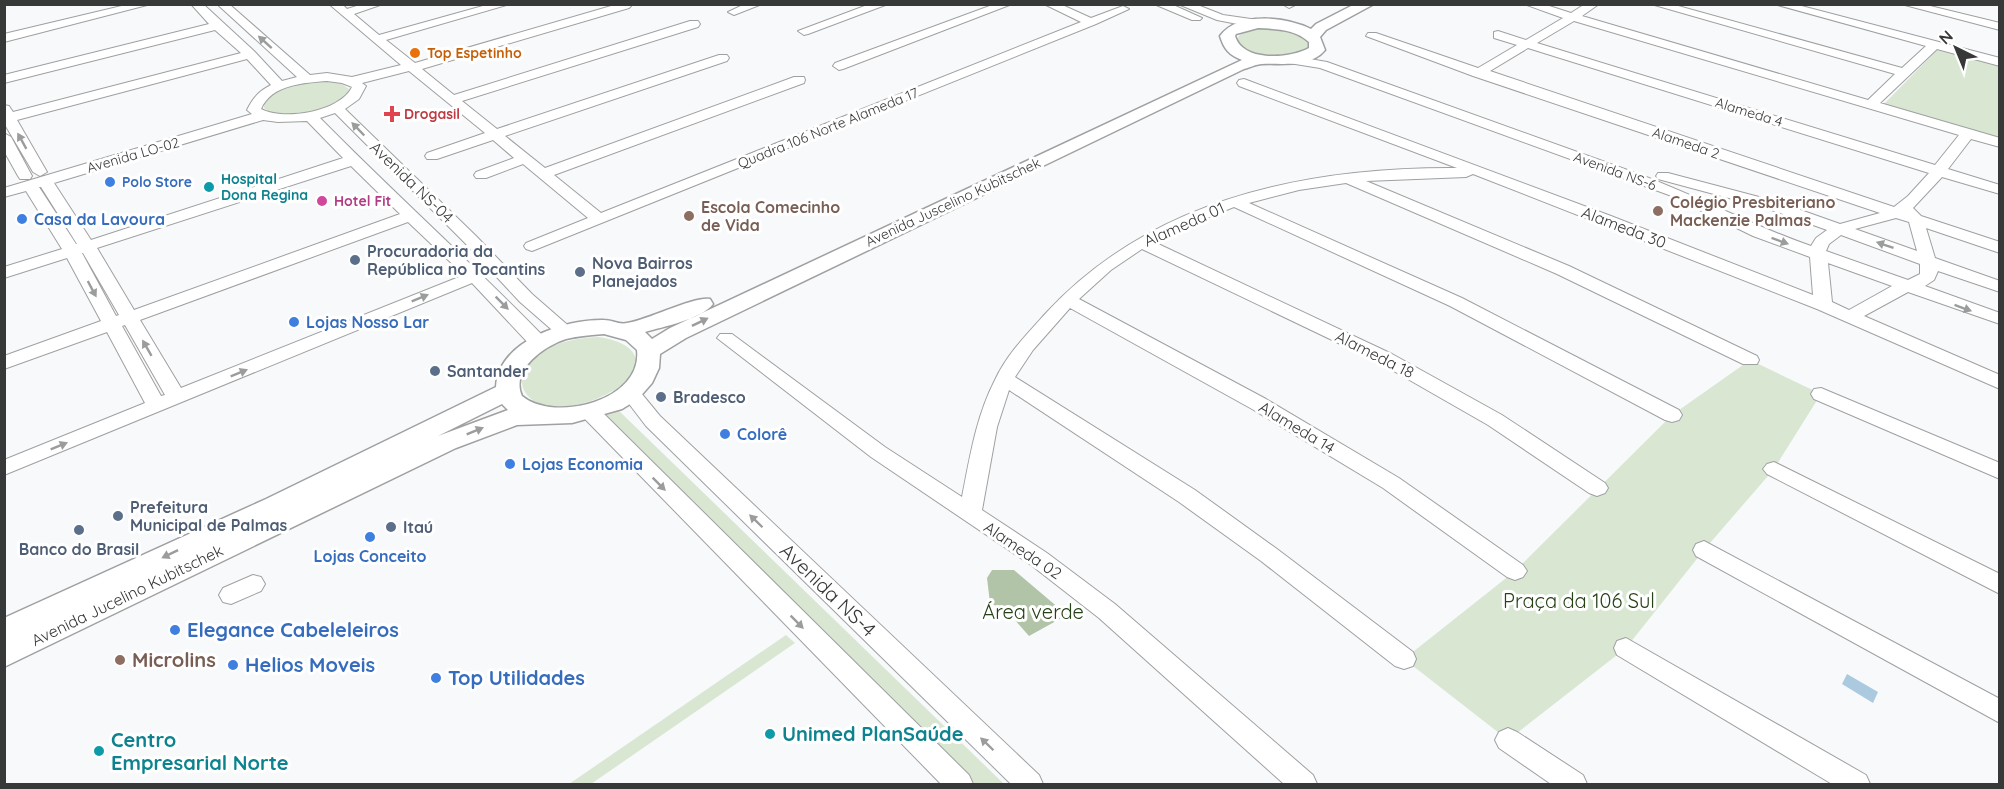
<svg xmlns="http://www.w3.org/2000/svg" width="2004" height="789" viewBox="0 0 2004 789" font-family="Quicksand,sans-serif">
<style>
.green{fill:#d9e7d2}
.forest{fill:#b1c4a8}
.water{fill:#abcadf}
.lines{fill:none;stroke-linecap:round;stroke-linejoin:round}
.minor-casing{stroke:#9fa0a2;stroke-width:2}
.major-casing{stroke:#9fa0a2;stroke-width:3}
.minor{fill:#fff;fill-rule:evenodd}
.major{fill:#fff;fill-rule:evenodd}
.oneway{fill:#9b9c9c}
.food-dot{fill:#e8710a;stroke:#fff;stroke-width:2}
.health-dot{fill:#e0444e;stroke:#fff;stroke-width:2}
.shop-dot{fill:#3f7fe0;stroke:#fff;stroke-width:2}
.culture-dot{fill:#0f9aa8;stroke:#fff;stroke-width:2}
.hotel-dot{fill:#d1479c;stroke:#fff;stroke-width:2}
.education-dot{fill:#8d6e63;stroke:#fff;stroke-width:2}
.service-dot{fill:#5c6f8a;stroke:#fff;stroke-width:2}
.labels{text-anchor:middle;stroke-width:6;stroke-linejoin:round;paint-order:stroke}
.far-food-label{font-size:14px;font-weight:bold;fill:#c56008;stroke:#fff;text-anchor:start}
.far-street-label{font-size:14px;fill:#373838;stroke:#fff}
.far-health-label{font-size:14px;font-weight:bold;fill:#be3a42;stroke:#fff;text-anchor:start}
.far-culture-label{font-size:14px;font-weight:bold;fill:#0d838f;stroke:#fff;text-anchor:start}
.far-shop-label{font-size:14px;font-weight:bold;fill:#366cbe;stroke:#fff;text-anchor:start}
.far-hotel-label{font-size:14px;font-weight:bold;fill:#b23c85;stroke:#fff;text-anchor:start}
.street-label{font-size:16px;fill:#373838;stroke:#fff}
.education-label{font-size:16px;font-weight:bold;fill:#785e54;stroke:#fff;text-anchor:start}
.shop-label{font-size:16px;font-weight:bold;fill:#366cbe;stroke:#fff;text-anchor:start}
.service-label{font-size:16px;font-weight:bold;fill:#4e5e75;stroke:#fff;text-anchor:start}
.near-street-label{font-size:20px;fill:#373838;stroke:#fff}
.near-park-label{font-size:20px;fill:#264116;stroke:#fff}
.near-shop-label{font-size:20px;font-weight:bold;fill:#366cbe;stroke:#fff;text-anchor:start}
.near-education-label{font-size:20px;font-weight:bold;fill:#785e54;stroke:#fff;text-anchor:start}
.near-culture-label{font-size:20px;font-weight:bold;fill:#0d838f;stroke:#fff;text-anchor:start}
</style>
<rect width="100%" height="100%" fill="#f8f9fb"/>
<path class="green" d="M1268 27C1282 29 1304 30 1311 44L1310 49C1286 57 1258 63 1238 44L1237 39C1243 28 1257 28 1268 27Z
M1937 50 1999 66V141L1882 106Z
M322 81 339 82 349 89 348 94C329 108 285 127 264 108 263 87 307 83 322 81Z
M597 337C617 339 648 350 631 375 614 400 543 423 525 392 521 386 522 381 523 374 531 346 573 338 597 337Z
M1750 360 1821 394 1774 469 1704 550 1626 648 1508 740 1404 659 1515 571 1672 415Z
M614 406 1004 784H970L598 414Z
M786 635 795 643 591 784H569Z"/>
<path class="forest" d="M992 570H1014L1067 615 1029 636 1007 611 990 603 987 578Z"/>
<path class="water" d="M1847 674 1878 692 1873 703 1842 684Z"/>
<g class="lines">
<g class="minor-casing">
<path id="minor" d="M130 4H151L4 42V34Z
M191 4H203L254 51 282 81 297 77 217 4H229L310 75 327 73 352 77 401 65 329 4H342L347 9 363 4H383L354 14 379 35 490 4H510L386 40 415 63 618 4 631 6 629 8 422 69 454 95 690 21H698L700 24 698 27 462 101 497 129 719 55H727L729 58 727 61 505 136 545 168 794 77H804L805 80 804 83 554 175 601 213 1081 22 1044 4H1060L1091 18 1123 6 1129 9 1096 24 532 251 526 249 524 246 526 243 588 218 523 164 486 178H476L474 175 476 172 514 158 493 140 437 159H427L425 156 427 153 485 133 409 71 362 83 366 86 359 99 345 109 476 236 532 294 571 328 574 332 571 336H559L520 302 464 242 335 113 320 118C394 193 472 263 546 339L548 343 546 347H532L472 283 4 475V460L145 403 107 332 4 369V356L101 321 67 258 4 278V267L62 249 26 191 4 197V188L252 114 247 110C253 98 259 91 271 85L247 59 17 120 47 172 40 176 33 172 4 123V105L9 106 13 112 241 53 215 30 4 83V75L209 24ZM327 81 342 83 352 87C340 112 284 121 261 109 272 84 304 83 327 81ZM263 120 278 122 307 121 343 158 91 240 54 183ZM351 166 400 214 134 310 97 248ZM39 187H41L77 244H76ZM408 222 464 275 181 388 140 320ZM82 253H83L119 315 116 316ZM125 325 165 395 161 396 122 326Z
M745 4H762L734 15 728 12Z
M870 4H888L808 34 804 35 798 31Z
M995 4H1012L843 69 839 70 833 66 835 63Z
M1154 4H1171L1202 18 1200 20H1192Z
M1178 4H1195L1223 15 1258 20 1264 24 1258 28 1217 20Z
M1282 4H1294L1295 5 1289 8Z
M1524 4H1543L1571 13 1585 4H1599L1582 16 1868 100 1895 74 1651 4H1671L1902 68 1926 46 1774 4H1794L2000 58V66L1937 49 1880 103 2000 138V147L1971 139 1948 169 2000 185V194L1942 177 1913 208 1921 216 2000 242V253L1926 228 1935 258 2000 281V292L1938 271 1934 280 1925 286 2000 313V324L1908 292 1864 316 2000 375V389L1817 309 1473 174 1466 177 1366 181 1569 266 1757 356 1759 360 1757 364H1743L1557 274 1346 183 1299 190 1249 203 1462 298 1679 410 1682 415 1679 420 1672 422 1665 420 1450 306 1234 207 1184 227 1154 242 1392 354 1502 415 1605 483 1608 488 1605 493 1597 496 1589 493 1488 425 1378 362 1142 249 1111 270 1079 299 1266 399 1399 478 1523 565 1527 571 1523 577 1515 580 1507 577 1383 488 1252 409 1070 308 1033 350 1015 377 1195 490 1277 549 1413 652 1416 659 1413 666 1404 669 1395 666 1261 561 1179 502 1009 390 997 427 982 510 1047 553 1115 604 1313 775 1317 784H1284L1099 618 1031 565 871 457 717 338 720 334H732L885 447 962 497C970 457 976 417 995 380 1007 354 1028 333 1047 312 1153 198 1307 167 1457 168L1239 86 1237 83 1239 80 1244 79 1611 216 1813 295 1810 257 1753 236 1669 195 1320 68 1289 63 1287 60 1289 57 1293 56 1327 62 1633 172C1694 194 1750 225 1811 246L1816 238 1827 230 1766 208 1658 179 1656 176 1658 173H1668L1778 202 1840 224 1880 213 1473 76 1366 36 1368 33H1376L1478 68 1517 45 1494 38V32L1498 31 1526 40 1563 18ZM1574 21 1959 135 1935 165 1537 43ZM1528 48 1929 173 1908 196 1894 207 1490 71ZM1896 218 1909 222 1917 251 1855 229ZM1841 235 1920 264V274L1908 280 1826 251 1829 244ZM1828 263 1892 286 1849 310 1832 302Z
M1901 4H1922L2000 23V30Z
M4 133 11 137 32 176 30 179H20L18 176 4 151Z
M630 386 637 388 660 416 1039 775 1043 784H1011L646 426 620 392 623 388Z
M1821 388 2000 463V479L1814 399 1811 394 1814 389Z
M590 405 597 407 969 775 973 784H941L583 417 580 412 583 407Z
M1774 462 2000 574V594L1767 474 1763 469 1767 464Z
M1704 541 2000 699V723L1696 556 1693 550 1696 544Z
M253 575 261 577 265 584 261 591 231 604 223 602 219 595 223 588Z
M1626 638 1866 775 1870 784H1832L1617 655 1614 648 1617 641Z
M1508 728 1517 732 1583 775 1587 784H1551L1499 748 1495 740 1499 732Z"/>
</g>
<g class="major-casing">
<path id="major" d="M1355 4H1374L1326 30 1320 37 1325 50C1310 68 1282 63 1262 64 1256 64 1249 68 1244 69L686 338 660 354 659 368 652 383 638 399 622 409 572 423 517 425 456 448 4 667V618L266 499 496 387C498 341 565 319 604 320 612 320 619 325 627 323 648 320 694 296 710 299L713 304C702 319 662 327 645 332L652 339 670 328 1242 60C1229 55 1224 49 1220 36 1238 11 1286 17 1311 29L1316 24ZM1258 28C1276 29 1295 29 1309 42V48C1289 59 1243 62 1235 36L1236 34ZM604 334 626 340 637 350C643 401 554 423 522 396 510 370 544 346 566 339 578 336 592 335 604 334ZM502 404 508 410 438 436Z"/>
</g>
<use href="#minor" class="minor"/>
<use href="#major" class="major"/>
</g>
<defs><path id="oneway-solid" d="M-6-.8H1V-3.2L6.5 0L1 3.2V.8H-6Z" transform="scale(1.5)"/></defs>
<g class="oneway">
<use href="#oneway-solid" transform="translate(265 42) rotate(-138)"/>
<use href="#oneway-solid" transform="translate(358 129) rotate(-134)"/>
<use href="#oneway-solid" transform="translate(22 141) rotate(-119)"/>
<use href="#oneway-solid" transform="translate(1780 241) rotate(20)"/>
<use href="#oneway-solid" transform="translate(1885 245) rotate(-161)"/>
<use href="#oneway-solid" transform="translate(92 289) rotate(62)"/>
<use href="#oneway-solid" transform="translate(420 298) rotate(-22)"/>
<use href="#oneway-solid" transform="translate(502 303) rotate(45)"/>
<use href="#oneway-solid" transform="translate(1963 308) rotate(20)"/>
<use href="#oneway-solid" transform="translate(700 322) rotate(-26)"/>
<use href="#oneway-solid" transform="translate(147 348) rotate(-120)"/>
<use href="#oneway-solid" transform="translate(239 373) rotate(-22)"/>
<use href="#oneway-solid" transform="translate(475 431) rotate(-22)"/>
<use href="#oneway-solid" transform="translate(59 446) rotate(-22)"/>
<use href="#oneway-solid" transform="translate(659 484) rotate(45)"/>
<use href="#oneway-solid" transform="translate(756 521) rotate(-136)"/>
<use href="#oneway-solid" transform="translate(170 554) rotate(154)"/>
<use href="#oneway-solid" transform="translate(797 622) rotate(45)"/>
<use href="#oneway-solid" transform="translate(987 744) rotate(-136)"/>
</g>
<circle class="food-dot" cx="415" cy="53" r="6"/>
<path class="health-dot" d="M389 105h6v6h6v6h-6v6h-6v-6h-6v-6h6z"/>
<g class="shop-dot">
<circle cx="110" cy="182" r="6"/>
<circle cx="22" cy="219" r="6"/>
<circle cx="294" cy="322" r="6"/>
<circle cx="725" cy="434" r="6"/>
<circle cx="510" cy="464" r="6"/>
<circle cx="370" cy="537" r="6"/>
<circle cx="175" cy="630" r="6"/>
<circle cx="233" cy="665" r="6"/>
<circle cx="436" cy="678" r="6"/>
</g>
<g class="culture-dot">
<circle cx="209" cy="187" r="6"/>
<circle cx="770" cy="734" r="6"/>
<circle cx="99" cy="751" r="6"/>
</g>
<circle class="hotel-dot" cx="322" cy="201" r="6"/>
<g class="education-dot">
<circle cx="1658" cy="211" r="6"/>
<circle cx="689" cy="216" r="6"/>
<circle cx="120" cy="660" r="6"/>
</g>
<g class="service-dot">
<circle cx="355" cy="260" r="6"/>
<circle cx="580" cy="272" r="6"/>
<circle cx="435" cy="371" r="6"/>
<circle cx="661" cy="397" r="6"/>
<circle cx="118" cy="516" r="6"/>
<circle cx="391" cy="527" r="6"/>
<circle cx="79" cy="530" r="6"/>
</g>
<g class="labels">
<g class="far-food-label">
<text x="427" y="58">Top Espetinho</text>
</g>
<g class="far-street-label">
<text transform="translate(1749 112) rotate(17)" y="5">Alameda 4</text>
<text transform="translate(828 128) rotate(-22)" y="5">Quadra 106 Norte Alameda 17</text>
<text transform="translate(1686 143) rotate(19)" y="5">Alameda 2</text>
<text transform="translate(133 155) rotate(-16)" y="5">Avenida LO-02</text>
<text transform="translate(1615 171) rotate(20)" y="5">Avenida NS-6</text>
<text transform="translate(953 202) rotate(-25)" y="5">Avenida Juscelino Kubitschek</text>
</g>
<g class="far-health-label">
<text x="404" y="119">Drogasil</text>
</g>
<g class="far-culture-label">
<text x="221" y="184">Hospital<tspan x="221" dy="16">Dona Regina</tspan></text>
</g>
<g class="far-shop-label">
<text x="122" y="187">Polo Store</text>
</g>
<g class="far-hotel-label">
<text x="334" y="206">Hotel Fit</text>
</g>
<g class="street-label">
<text transform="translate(412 182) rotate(44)" y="6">Avenida NS-04</text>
<text transform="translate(1184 224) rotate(-24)" y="6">Alameda 01</text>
<text transform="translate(1624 227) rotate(21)" y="6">Alameda 30</text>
<text transform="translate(1375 354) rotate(27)" y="6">Alameda 18</text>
<text transform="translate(1297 427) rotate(31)" y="6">Alameda 14</text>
<text transform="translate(1023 550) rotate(34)" y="6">Alameda 02</text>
<text transform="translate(127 595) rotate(-26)" y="6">Avenida Jucelino Kubitschek</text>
</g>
<g class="education-label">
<text x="1670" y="208">Colégio Presbiteriano<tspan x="1670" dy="18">Mackenzie Palmas</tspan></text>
<text x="701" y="213">Escola Comecinho<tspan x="701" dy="18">de Vida</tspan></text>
</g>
<g class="shop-label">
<text x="34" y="225">Casa da Lavoura</text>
<text x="306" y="328">Lojas Nosso Lar</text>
<text x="737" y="440">Colorê</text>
<text x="522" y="470">Lojas Economia</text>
<text x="370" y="562" text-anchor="middle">Lojas Conceito</text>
</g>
<g class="service-label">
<text x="367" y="257">Procuradoria da<tspan x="367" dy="18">República no Tocantins</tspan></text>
<text x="592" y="269">Nova Bairros<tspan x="592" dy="18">Planejados</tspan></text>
<text x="447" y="377">Santander</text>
<text x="673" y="403">Bradesco</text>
<text x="130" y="513">Prefeitura<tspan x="130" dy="18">Municipal de Palmas</tspan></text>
<text x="403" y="533">Itaú</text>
<text x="79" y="555" text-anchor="middle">Banco do Brasil</text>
</g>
<g class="near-street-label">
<text transform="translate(828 590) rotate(44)" y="7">Avenida NS-4</text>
</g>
<g class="near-park-label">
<text x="1579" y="608">Praça da 106 Sul</text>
<text x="1033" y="619">Área verde</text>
</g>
<g class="near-shop-label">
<text x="187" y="637">Elegance Cabeleleiros</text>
<text x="245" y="672">Helios Moveis</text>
<text x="448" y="685">Top Utilidades</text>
</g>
<g class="near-education-label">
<text x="132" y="667">Microlins</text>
</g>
<g class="near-culture-label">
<text x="782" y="741">Unimed PlanSaúde</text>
<text x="111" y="747">Centro<tspan x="111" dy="23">Empresarial Norte</tspan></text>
</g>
</g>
<rect width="2004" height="789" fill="none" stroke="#373838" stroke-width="12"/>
<g transform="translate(1956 48) rotate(317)" stroke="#ffffff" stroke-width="4.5" paint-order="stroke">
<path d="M0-4.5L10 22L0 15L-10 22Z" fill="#373838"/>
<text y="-9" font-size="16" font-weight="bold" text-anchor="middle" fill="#373838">N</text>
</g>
</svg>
